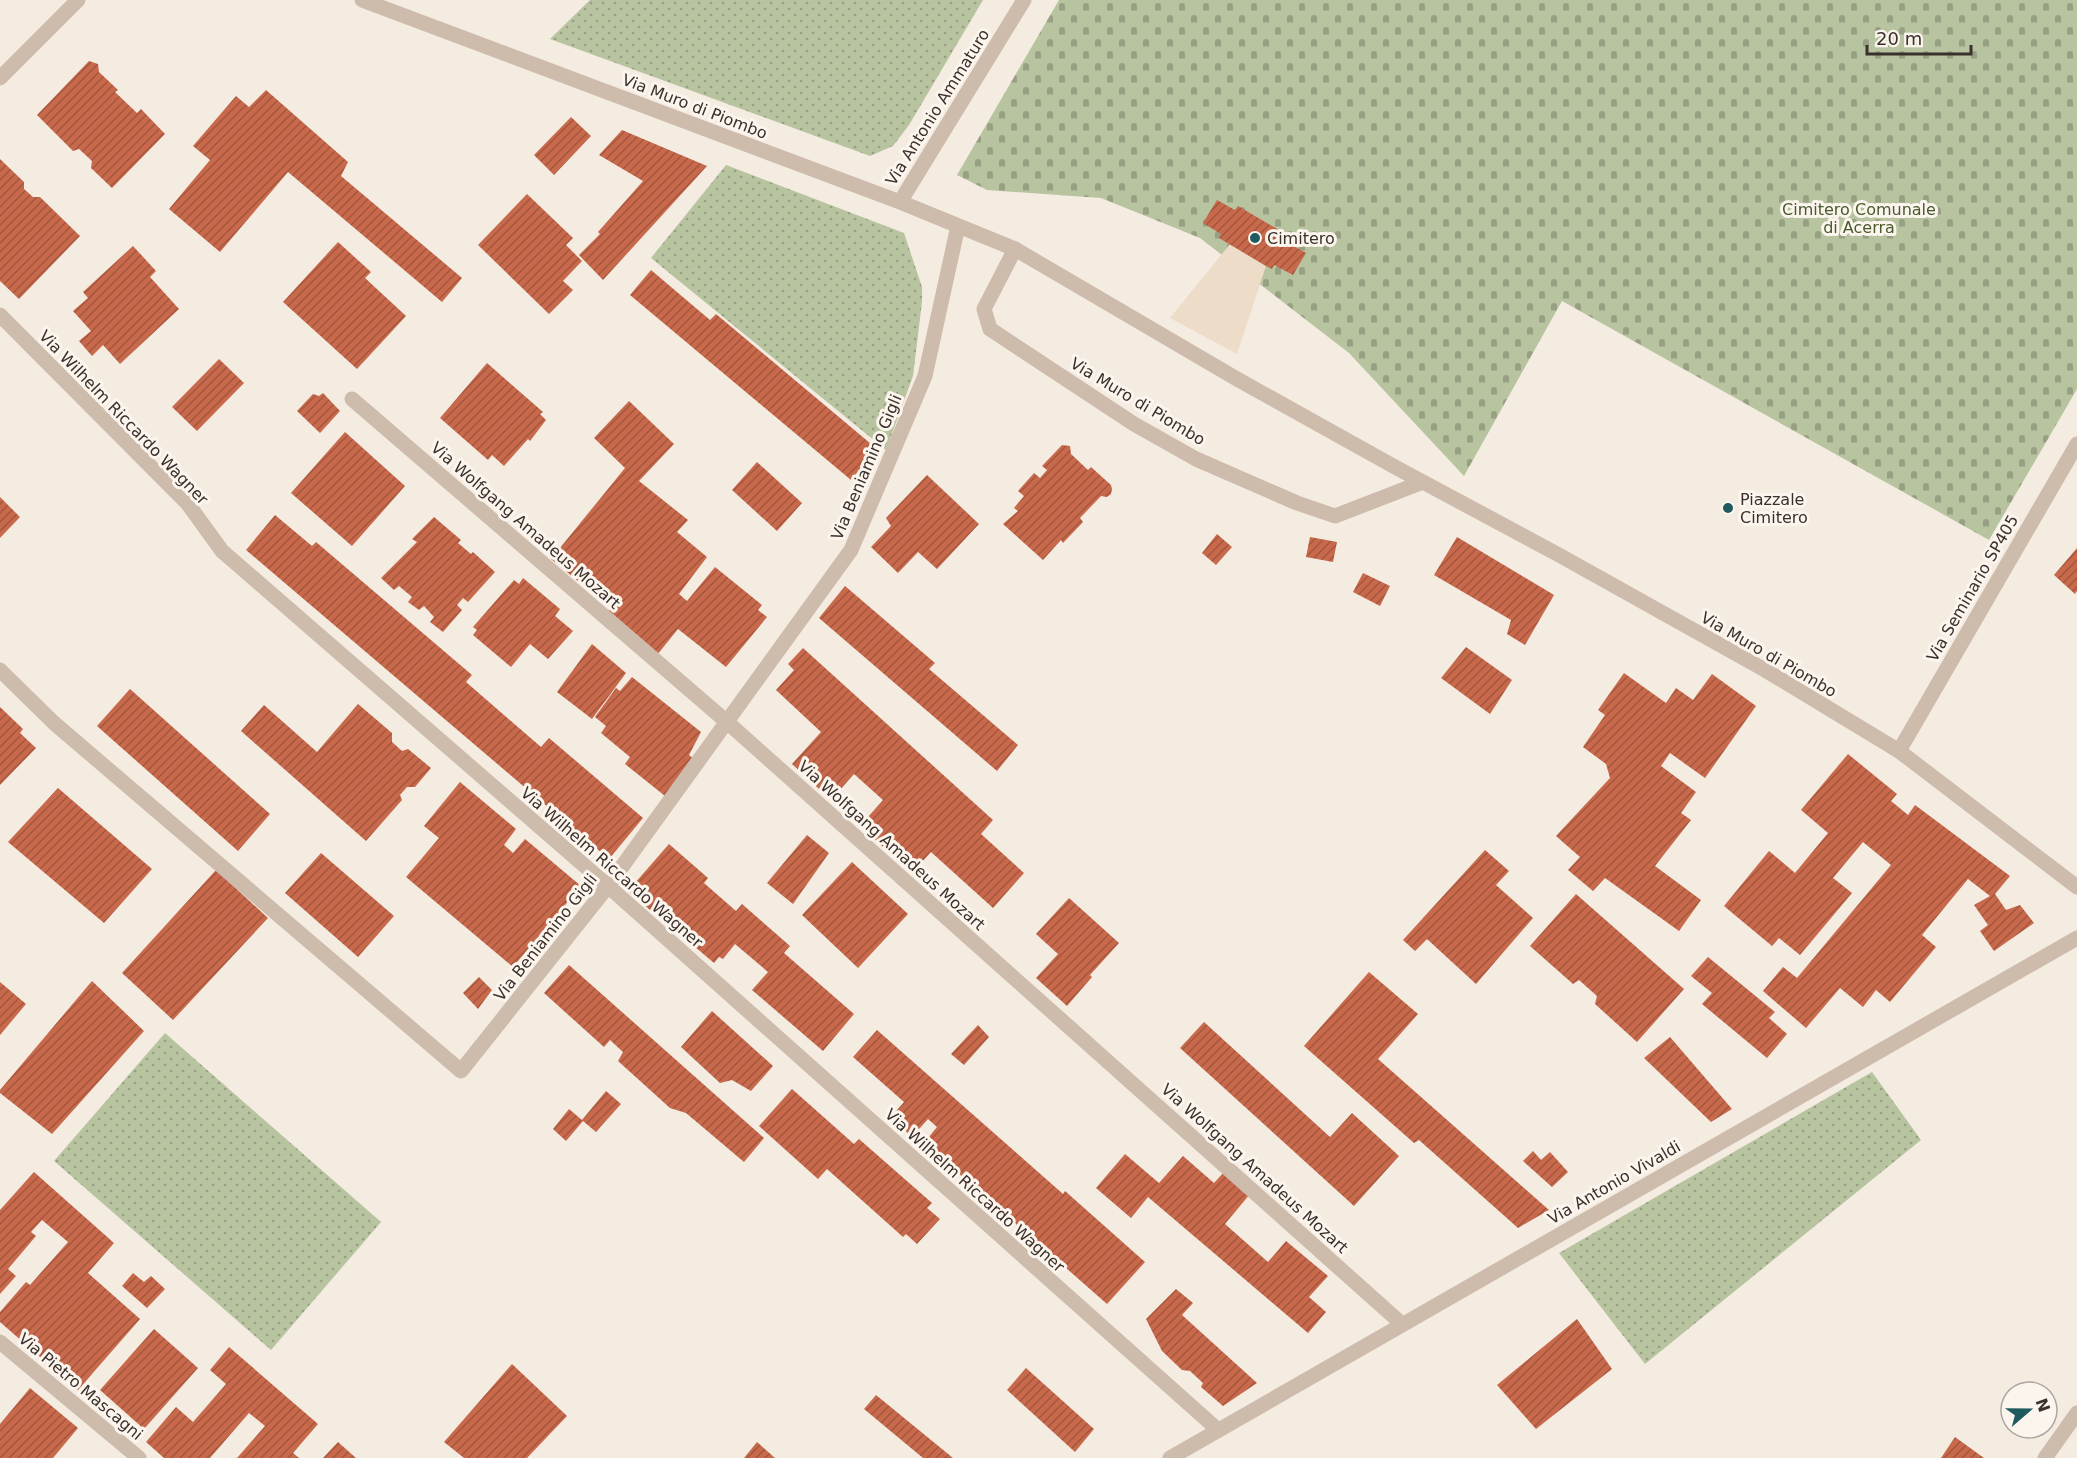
<svg xmlns="http://www.w3.org/2000/svg" width="2077" height="1458" viewBox="0 0 2077 1458" font-family="'DejaVu Sans',sans-serif">
<style>
.grass{fill:url(#grass-dots)}
.cemetery{fill:url(#cemetery-stones)}
.plaza{fill:#ecdcc8}
.building{fill:url(#building-hatch)}
.lines{fill:none;stroke-linecap:round;stroke-linejoin:round}
.minor{stroke:#cdbbac;stroke-width:15}
.tertiary{stroke:#cdbbac;stroke-width:15}
.poi-dot{fill:#1f5a5e;stroke:#fbf5ee;stroke-width:2}
.labels{text-anchor:middle;stroke-width:6;stroke-linejoin:round;paint-order:stroke}
.street-label{font-size:16px;fill:#3b302b;stroke:#fbf5ee}
.park-label{font-size:16px;fill:#4a5a2e;stroke:#fbf5ee}
.poi-label{font-size:16px;fill:#3b302b;stroke:#fbf5ee;text-anchor:start}
</style>
<defs>
<pattern id="grass-dots" width="8" height="8" patternUnits="userSpaceOnUse" patternTransform="scale(1.5)"><rect width="8" height="8" fill="#b8c4a0"/><path d="M2 2h.1M6 6h.1" fill="none" stroke="#97a083" stroke-width="1.8" stroke-linecap="round"/></pattern>
<pattern id="cemetery-stones" width="16" height="16" patternUnits="userSpaceOnUse" patternTransform="scale(1.5)"><rect width="16" height="16" fill="#b8c4a0"/><path d="M2 7V4a2 2 0 0 1 4 0v3zM10 15v-3a2 2 0 0 1 4 0v3z" fill="#97a083"/></pattern>
<pattern id="building-hatch" width="6" height="6" patternUnits="userSpaceOnUse" patternTransform="scale(1.5)"><rect width="6" height="6" fill="#c8694b"/><path d="M-1 1l2-2M0 6l6-6M5 7l2-2" fill="none" stroke="#a4573f"/></pattern>
</defs>
<rect width="100%" height="100%" fill="#f4ebe1"/>
<path class="grass" d="M590 0H983L909 125 893 146 870 156 550 39Z
M726 165 904 233 922 287V302L913 376 886 450 651 258Z
M165 1033 381 1222 271 1350 54 1161Z
M1872 1072 1921 1140 1645 1364 1559 1253Z"/>
<path class="cemetery" d="M1059 0H2077V389L1989 540 1562 301 1464 476 1349 353 1200 238 1101 198 987 190 957 175Z"/>
<path class="plaza" d="M1230 244 1266 266 1237 354 1170 318Z"/>
<path class="building" d="M89 61 98 64 99 72 118 90 115 92 137 113 141 109 165 134 112 188 91 168 92 161 79 149 73 151 37 115Z
M266 90 348 162 341 176 462 278 442 302 288 172 220 252 169 209 210 160 193 146 236 96 249 107Z
M571 117 591 136 554 175 534 155Z
M622 130 707 166 603 280 579 255 600 234 598 232 643 181 599 155Z
M0 159 24 182V189L33 197H40L80 236 19 299 0 281Z
M527 194 573 238 566 245 582 261 563 281 573 290 549 314 478 245Z
M1217 200 1235 210 1238 206 1291 237 1287 242 1306 253 1293 275 1274 265 1272 269 1266 266 1219 238 1221 234 1203 223Z
M338 242 371 272 365 278 406 316 357 369 283 302Z
M133 246 156 271 150 277 179 309 120 364 103 345 92 356 79 341 91 331 73 311 88 298 83 292Z
M651 270 710 320 716 314 877 449 851 480 630 295Z
M219 359 244 383 197 431 172 407Z
M487 363 543 412 540 414 546 420 530 441 528 439 504 466 492 455 488 460 440 418Z
M323 393 340 411 320 433 297 411 313 394 319 396Z
M629 401 674 444 639 481 688 520 677 532 707 557 679 594 687 601 715 567 762 605 758 610 767 617 726 667 678 629 657 655 607 613 611 608 551 559 625 468 594 438Z
M345 432 405 486 352 546 291 493Z
M1062 445 1070 446 1071 454 1088 470 1091 467 1111 485 1112 489 1111 494 1107 497 1101 496 1080 518 1083 522 1063 543 1061 540 1043 560 1003 524 1018 511 1014 508 1024 496 1018 491 1034 473 1040 478 1047 470 1042 466Z
M757 462 802 503 777 531 732 490Z
M927 475 979 524 937 569 918 552 898 573 871 547 891 526 886 518Z
M0 497 20 517 0 538Z
M275 515 312 546 316 542 472 675 466 682 541 747 549 738 643 818 609 859 246 550Z
M434 517 461 540 458 543 471 554 473 552 495 572 468 602 463 598 457 605 462 610 443 632 430 622 434 617 424 606 419 610 408 602 412 597 399 586 394 590 381 578 417 542 412 539Z
M1217 534 1232 547 1216 565 1202 553Z
M1310 537 1337 542 1333 562 1306 557Z
M1457 537 1554 595 1525 645 1507 634 1511 620 1434 575Z
M2077 548V591L2075 594 2054 575Z
M1363 573 1390 586 1380 606 1353 592Z
M523 578 560 609 555 616 573 631 548 659 530 644 511 667 473 635 477 630 473 627 514 580 519 584Z
M845 586 935 663 929 669 1018 745 997 771 819 618Z
M592 644 626 673 592 719 557 692Z
M1466 647 1512 680 1490 714 1441 678Z
M803 648 993 820 981 834 1024 873 993 908 931 852 912 873 860 826 883 800 854 774 831 800 792 764 821 732 776 690 794 670 788 664Z
M1624 673 1666 703 1676 688 1693 700 1712 674 1756 706 1705 778 1670 753 1661 766 1696 792 1681 813 1691 820 1655 866 1701 900 1679 931 1605 878 1593 891 1568 870 1580 857 1556 836 1610 778 1606 764 1583 747 1605 715 1598 710Z
M632 677 701 732 689 755 695 760 665 796 625 764 630 757 601 733 606 726 595 717 616 688 620 691Z
M130 689 270 814 238 851 97 726Z
M358 704 392 733V742L402 751 408 749 431 768 415 787H407L400 795 402 800 366 841 241 731 264 705 317 752Z
M0 707 23 729 20 733 36 748 0 785Z
M1848 754 1897 794 1891 801 1908 815 1915 805 2010 876 1995 894 2006 910 2020 905 2034 923 1994 951 1980 931 1988 925 1974 905 1990 896 1968 879 1922 935 1936 947 1890 1002 1876 990 1863 1007 1840 988 1806 1028 1763 991 1783 967 1797 978 1891 865 1863 842 1833 878 1852 893 1800 955 1779 938 1772 946 1724 906 1769 851 1795 873 1828 833 1801 810Z
M460 782 516 829 504 845 513 853 525 839 581 886 513 967 406 877 439 838 424 826Z
M58 788 152 869 104 923 8 842Z
M807 835 829 853 793 904 767 883Z
M669 844 708 878 704 883 736 911 742 904 790 946 784 953 854 1014 823 1051 752 990 768 972 735 944 723 959 719 957 714 963 694 946 700 939 670 913 663 921 628 891Z
M1485 850 1509 871 1496 885 1533 918 1476 984 1427 939 1415 951 1403 940Z
M321 853 394 916 358 957 285 893Z
M852 862 908 914 858 968 802 915Z
M216 870 268 918 173 1020 122 973Z
M1576 894 1684 989 1637 1042 1595 1004 1597 996 1579 980 1573 984 1530 946Z
M1069 898 1119 943 1090 975 1092 977 1067 1006 1036 978 1058 954 1036 934Z
M1708 957 1775 1012 1769 1018 1787 1034 1767 1058 1702 1004 1712 993 1691 976Z
M569 965 764 1138 744 1162 686 1113 670 1108 618 1061 623 1052 610 1040 604 1047 544 993Z
M1369 972 1418 1014 1378 1059 1549 1210 1518 1228 1419 1140 1414 1143 1304 1046Z
M479 977 492 990 478 1009 463 993Z
M92 981 144 1031 52 1134 0 1093V1090Z
M0 982 26 1004 0 1035Z
M712 1011 773 1066 751 1091 732 1080 720 1083 681 1047Z
M1204 1022 1330 1137 1352 1113 1399 1156 1354 1206 1180 1048Z
M978 1025 989 1037 964 1065 951 1054Z
M877 1030 1063 1194 1065 1191 1145 1262 1107 1304 924 1143 937 1127 928 1119 912 1137 891 1117 904 1102 853 1057Z
M1670 1037 1732 1109 1711 1122 1644 1058Z
M792 1089 854 1144 859 1139 932 1203 927 1208 940 1219 917 1244 906 1234 903 1237 827 1169 818 1179 759 1126Z
M606 1091 621 1104 596 1132 583 1121 566 1141 553 1129 569 1109 582 1120Z
M1533 1151 1541 1160 1550 1152 1568 1172 1552 1187 1523 1161Z
M1125 1154 1159 1183 1183 1156 1214 1183 1224 1172 1250 1194 1225 1224 1268 1262 1286 1241 1328 1276 1309 1297 1326 1312 1308 1333 1148 1197 1131 1218 1096 1188Z
M34 1172 114 1243 88 1273 140 1319 78 1390 0 1322V1312L26 1282 30 1285 68 1242 42 1220 31 1232 36 1236 8 1269 16 1276 0 1294V1210Z
M133 1273 144 1282 151 1276 165 1289 147 1308 122 1286Z
M1176 1289 1193 1303 1182 1315 1257 1383 1223 1406 1201 1387 1203 1383 1190 1371 1182 1370 1162 1351 1146 1319Z
M1577 1319 1612 1369 1536 1429 1497 1385Z
M154 1329 198 1368 144 1429 100 1390Z
M229 1347 318 1424 293 1453 299 1458H237L265 1426 249 1413 210 1458H164L146 1442 176 1407 193 1422 226 1384 210 1370Z
M512 1364 567 1416 527 1458H464L444 1442Z
M1026 1368 1094 1429 1075 1452 1007 1390Z
M30 1388 78 1428 53 1458H0V1424Z
M876 1395 953 1458H923L864 1409Z
M1955 1437 1984 1458H1941Z
M338 1442 356 1458H323Z
M757 1442 775 1458H744Z"/>
<g class="lines">
<path class="minor" d="M1015 249 984 309 990 329 1134 424 1196 459 1297 503 1335 516 1423 482
M0 315 188 504 222 551 608 886 1217 1429
M352 399 727 722 1402 1324
M0 670 54 723 461 1071 608 886 851 550 925 376 958 226
M1899 751 2077 444
M0 1342 139 1458
M1170 1458 2077 938
M2045 1458 2077 1413"/>
<path class="tertiary" d="M362 0 900 202 1015 249 1237 379 1395 467 1559 555 1765 670 1899 751 2077 887
M0 78 78 0
M900 202 1024 0"/>
</g>
<g class="poi-dot">
<circle cx="1255" cy="238" r="6"/>
<circle cx="1728" cy="508" r="6"/>
</g>
<g class="labels">
<g class="street-label">
<text transform="translate(695 106) rotate(21)" y="6">Via Muro di Piombo</text>
<text transform="translate(937 107) rotate(-58)" y="6">Via Antonio Ammaturo</text>
<text transform="translate(1138 401) rotate(31)" y="6">Via Muro di Piombo</text>
<text transform="translate(124 417) rotate(46)" y="6">Via Wilhelm Riccardo Wagner</text>
<text transform="translate(866 467) rotate(-67)" y="6">Via Beniamino Gigli</text>
<text transform="translate(526 525) rotate(41)" y="6">Via Wolfgang Amadeus Mozart</text>
<text transform="translate(1972 588) rotate(-60)" y="6">Via Seminario SP405</text>
<text transform="translate(1769 654) rotate(30)" y="6">Via Muro di Piombo</text>
<text transform="translate(892 845) rotate(42)" y="6">Via Wolfgang Amadeus Mozart</text>
<text transform="translate(612 867) rotate(41)" y="6">Via Wilhelm Riccardo Wagner</text>
<text transform="translate(545 937) rotate(-52)" y="6">Via Beniamino Gigli</text>
<text transform="translate(1255 1168) rotate(42)" y="6">Via Wolfgang Amadeus Mozart</text>
<text transform="translate(1614 1182) rotate(-30)" y="6">Via Antonio Vivaldi</text>
<text transform="translate(975 1190) rotate(42)" y="6">Via Wilhelm Riccardo Wagner</text>
<text transform="translate(81 1386) rotate(40)" y="6">Via Pietro Mascagni</text>
</g>
<g class="park-label">
<text x="1859" y="215">Cimitero Comunale<tspan x="1859" dy="18">di Acerra</tspan></text>
</g>
<g class="poi-label">
<text x="1267" y="244">Cimitero</text>
<text x="1740" y="505">Piazzale<tspan x="1740" dy="18">Cimitero</tspan></text>
</g>
</g>
<g transform="translate(2029 1410) rotate(70)"><circle r="28" fill="#fbf5ee" stroke="#aea6a0" stroke-width="1.5"/>
<path d="M0-4.5L10 22L0 15L-10 22Z" fill="#1f5a5e"/>
<text y="-9" font-size="16" font-weight="bold" text-anchor="middle" fill="#3b302b">N</text>
</g>
<path d="M1867 45v9h104v-9" fill="none" stroke="#3b302b" stroke-width="3"/>
<text x="1876" y="45" font-size="18" fill="#3b302b" stroke="#fbf5ee" stroke-width="4.5" paint-order="stroke">20 m</text>
</svg>
